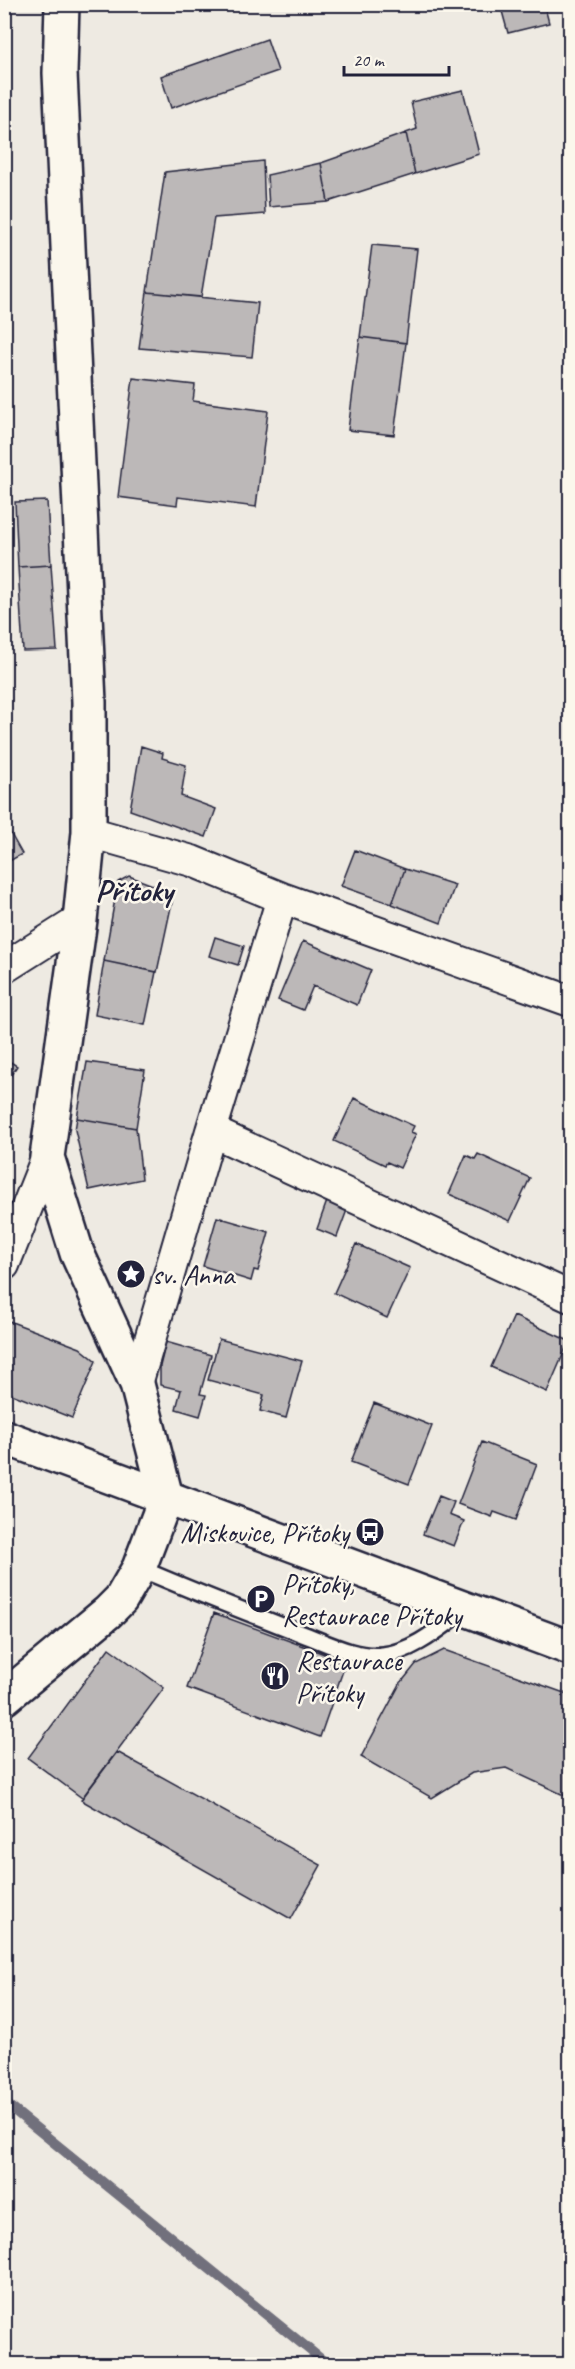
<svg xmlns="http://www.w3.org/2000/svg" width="575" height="2369" viewBox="0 0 575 2369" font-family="Caveat,sans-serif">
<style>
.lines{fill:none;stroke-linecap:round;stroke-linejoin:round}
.stream{stroke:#716f7c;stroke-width:10}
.building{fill:#bcb8b8;stroke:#22223b;stroke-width:1.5}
.lane-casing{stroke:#22223b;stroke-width:20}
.street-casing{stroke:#22223b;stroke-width:34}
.secondary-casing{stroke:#22223b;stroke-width:38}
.primary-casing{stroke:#22223b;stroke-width:38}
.lane{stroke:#fbf7ec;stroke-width:15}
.street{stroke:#fbf7ec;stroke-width:30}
.secondary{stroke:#fbf7ec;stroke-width:33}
.primary{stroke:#fbf7ec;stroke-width:33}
.labels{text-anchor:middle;stroke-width:5;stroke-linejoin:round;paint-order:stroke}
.poi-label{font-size:28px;fill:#22223b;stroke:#fbf7ec;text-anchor:start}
.quarter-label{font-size:32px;font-weight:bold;fill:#22223b;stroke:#fbf7ec}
</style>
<rect width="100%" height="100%" fill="#eeeae2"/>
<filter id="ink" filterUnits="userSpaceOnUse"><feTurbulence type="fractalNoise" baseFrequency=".0167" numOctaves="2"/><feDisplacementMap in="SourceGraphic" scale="12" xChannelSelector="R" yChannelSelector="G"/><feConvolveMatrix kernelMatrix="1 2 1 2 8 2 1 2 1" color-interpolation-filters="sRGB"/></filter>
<g filter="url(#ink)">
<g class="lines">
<path class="stream" d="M4 2102 327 2364"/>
</g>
<path class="building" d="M500 4H544L549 23 508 33Z
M267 39 278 71 171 108 161 76Z
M463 90 479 154 415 174 406 133 417 129 411 102Z
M406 133 415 174 328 202 321 163Z
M263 161 265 214 214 218 201 297 147 292 165 172Z
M321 163 328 202 269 207 267 175Z
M372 245 417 249 406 343 360 337Z
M147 292 258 303 252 357 139 348Z
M360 337 406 343 394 435 348 430Z
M133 378 195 385 193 401 268 411 256 507 178 497 177 505 118 497Z
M47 501 51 565 18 567 15 502Z
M51 565 57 650 23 651 18 567Z
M141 746 163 753 162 758 186 765 181 796 216 809 206 837 130 810Z
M4 822 22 854 4 864Z
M355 850 405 869 392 904 341 886Z
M405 869 455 885 441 923 392 904Z
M129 876 174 893 157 972 104 961 118 882Z
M215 937 244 946 238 965 209 956Z
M303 941 371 970 357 1005 313 986 303 1010 278 1000Z
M104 961 156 972 145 1025 95 1015Z
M4 1058 17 1066 4 1085Z
M87 1062 145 1070 136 1128 77 1118Z
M354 1098 414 1126 411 1132 416 1134 400 1168 387 1162 385 1165 334 1141Z
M77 1118 136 1128 142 1179 89 1190 75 1130Z
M478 1154 530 1178 510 1221 449 1194 466 1155 475 1159Z
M327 1201 347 1210 337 1237 317 1229Z
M217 1217 269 1232 258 1271 254 1270 251 1281 203 1266Z
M356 1244 410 1268 387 1318 334 1293Z
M514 1316 569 1341 547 1392 491 1367Z
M9 1321 80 1348 96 1361 72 1418 4 1391V1332Z
M219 1339 302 1361 286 1418 260 1411 264 1395 208 1380Z
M166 1342 211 1355 200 1394 206 1395 200 1416 176 1409 181 1390 160 1385V1366Z
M374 1403 432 1426 409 1484 351 1462Z
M482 1442 537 1464 516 1520 494 1512 492 1517 458 1504Z
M439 1496 454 1502 449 1515 464 1521 454 1546 423 1534Z
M214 1613 346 1662 320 1737 187 1688Z
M109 1648 164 1688 82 1798 28 1758Z
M444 1650 570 1695V1798L506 1768 472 1773 432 1798 361 1757 400 1684 416 1664Z
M117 1752 321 1865 291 1919 81 1800Z"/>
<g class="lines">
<g class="lane-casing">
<path id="lane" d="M139 1568C192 1591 246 1612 300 1633 325 1642 356 1659 383 1655 415 1651 441 1627 466 1609"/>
</g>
<g class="street-casing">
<path id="street" d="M89 832 192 861 282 898 570 1001
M4 968 80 920
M211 1131 282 898
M4 1265 47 1157
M137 1384 211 1131 570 1297"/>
</g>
<g class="secondary-casing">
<path id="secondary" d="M4 1698 108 1612 121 1599 139 1568 166 1497 137 1384 77 1253 47 1157 80 920 89 832V702L60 73 62 4"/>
</g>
<g class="primary-casing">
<path id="primary" d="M4 1437 570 1648"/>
</g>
<use href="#lane" class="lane"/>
<use href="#street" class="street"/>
<use href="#secondary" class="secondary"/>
<use href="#primary" class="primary"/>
</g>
</g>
<defs>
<g id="sight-disc" transform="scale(1.5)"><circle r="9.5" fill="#22223b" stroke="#fbf7ec"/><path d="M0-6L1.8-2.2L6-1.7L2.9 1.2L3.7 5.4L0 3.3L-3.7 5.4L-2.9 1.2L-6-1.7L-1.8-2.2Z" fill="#fff"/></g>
<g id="bus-disc" transform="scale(1.5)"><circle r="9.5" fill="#22223b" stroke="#fbf7ec"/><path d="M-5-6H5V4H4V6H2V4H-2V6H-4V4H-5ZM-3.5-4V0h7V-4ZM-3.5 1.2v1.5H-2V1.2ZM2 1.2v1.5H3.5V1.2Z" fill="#fff"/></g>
<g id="parking-disc" transform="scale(1.5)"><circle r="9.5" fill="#22223b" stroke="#fbf7ec"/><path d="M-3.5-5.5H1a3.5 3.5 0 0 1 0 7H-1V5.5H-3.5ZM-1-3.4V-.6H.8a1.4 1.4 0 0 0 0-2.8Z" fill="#fff"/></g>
<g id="restaurant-disc" transform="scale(1.5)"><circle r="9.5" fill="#22223b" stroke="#fbf7ec"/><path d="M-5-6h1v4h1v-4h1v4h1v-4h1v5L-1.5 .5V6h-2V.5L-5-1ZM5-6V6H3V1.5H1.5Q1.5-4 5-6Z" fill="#fff"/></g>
</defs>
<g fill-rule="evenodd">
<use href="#sight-disc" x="131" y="1274"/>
<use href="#bus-disc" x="370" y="1532"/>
<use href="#parking-disc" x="261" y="1599"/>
<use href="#restaurant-disc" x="275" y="1676"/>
</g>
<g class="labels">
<g class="poi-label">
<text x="152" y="1284">sv. Anna</text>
<text x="349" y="1542" text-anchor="end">Miskovice, Přítoky</text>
<text x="282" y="1593">Přítoky,<tspan x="282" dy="32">Restaurace Přítoky</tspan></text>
<text x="296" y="1670">Restaurace<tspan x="296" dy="32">Přítoky</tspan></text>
</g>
<g class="quarter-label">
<text x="134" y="901">Přítoky</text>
</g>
</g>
<rect width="575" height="2369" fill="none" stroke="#fbf7ec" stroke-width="24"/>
<rect x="12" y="12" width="551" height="2345" fill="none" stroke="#22223b" stroke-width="2" filter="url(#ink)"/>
<path d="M344 66v9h105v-9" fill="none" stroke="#22223b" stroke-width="3"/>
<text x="353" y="66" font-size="18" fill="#22223b" stroke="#fbf7ec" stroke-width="4.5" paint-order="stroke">20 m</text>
</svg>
